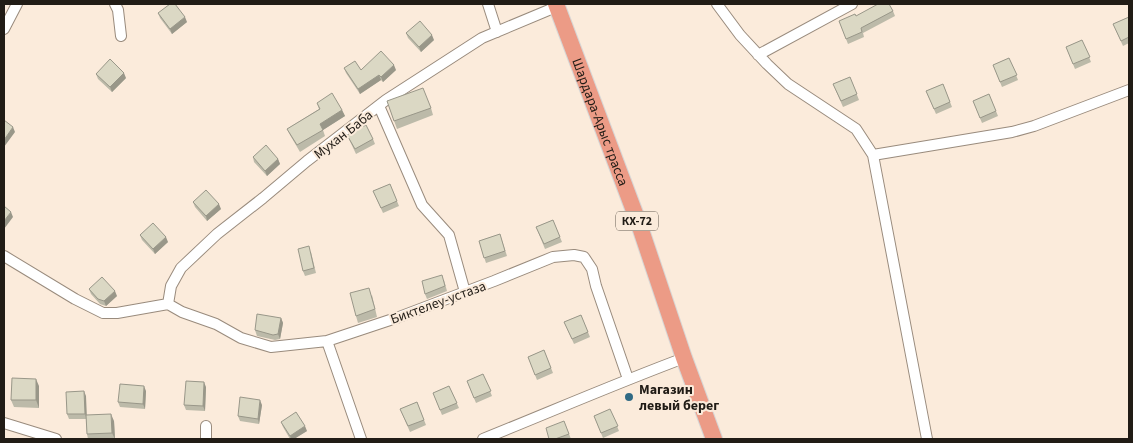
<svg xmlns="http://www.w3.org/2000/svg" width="1133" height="443" viewBox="0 0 1133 443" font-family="'Source Sans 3',sans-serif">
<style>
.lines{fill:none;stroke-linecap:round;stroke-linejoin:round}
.minor-casing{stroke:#998b7d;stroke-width:12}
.primary-casing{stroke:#d7d6d5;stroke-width:18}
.minor{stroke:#fff;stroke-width:10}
.primary{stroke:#ec9b86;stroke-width:16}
.wall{fill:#bcbaa9}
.shaded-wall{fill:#999789}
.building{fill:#dbd8c4;stroke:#999789}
.poi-dot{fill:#316a84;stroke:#fbebdb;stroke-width:2}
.labels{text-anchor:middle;stroke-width:4;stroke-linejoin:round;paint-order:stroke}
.shield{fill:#fbebdb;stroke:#625a51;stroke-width:1}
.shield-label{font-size:12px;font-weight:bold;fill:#211c16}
.street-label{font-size:14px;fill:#211c16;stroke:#fbebdb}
.poi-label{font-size:14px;font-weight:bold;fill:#211c16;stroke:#fbebdb;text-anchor:start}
</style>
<rect width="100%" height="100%" fill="#fbebdb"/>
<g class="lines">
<g class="minor-casing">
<path id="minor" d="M115 4 118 10 121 36
M488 4 497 32
M717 4 740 35 767 64 788 84 856 129 873 155 927 439
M4 29 17 4
M758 55 852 4
M379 106 422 205 449 235 465 292
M873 155 1012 132 1034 126 1129 90
M4 256 75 299 103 313H117L168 304
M168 304 182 312 216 324 241 338 271 347 327 341 399 317 494 281 553 257 574 255 584 257 592 269 596 286 628 379
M168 304 171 286 181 268 217 234 263 198 307 161 386 100 482 38 556 7
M327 341 361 439
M4 423 56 439
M206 439V426
M483 439C550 412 617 383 684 358"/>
</g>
<g class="primary-casing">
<g id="primary">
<path id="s1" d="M556 4 639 224 684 358 714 439"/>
</g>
</g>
<use href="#minor" class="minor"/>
<use href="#primary" class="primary"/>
</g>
<path class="wall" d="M893 11 895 16 863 33 864 37 848 44 839 21Z
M158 13 187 22 172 34 160 18Z
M1129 17V43L1123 46 1113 24Z
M406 33 434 40 421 52 408 38Z
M1082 40 1091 62 1075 69 1066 47Z
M1009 58 1018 80 1002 87 993 65Z
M344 68 361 70H396L383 82 381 80 360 94 346 73Z
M96 74 126 78 112 92 98 79Z
M850 77 859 100 843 107 833 84Z
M943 84 952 107 936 114 926 91Z
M989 94 998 116 982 123 973 101Z
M387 101 431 108 433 115 397 129Z
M317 103 342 110 345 116 323 130 325 136 300 152 290 135 287 129 319 109Z
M347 135 373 139 375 144 356 154Z
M253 157 278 159 280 164 267 176 254 162Z
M390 184 399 206 383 213 373 191Z
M193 202 221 209 207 221 195 207Z
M553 220 562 242 545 249 536 227Z
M500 234 507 256 486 263 479 241Z
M140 235 168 242 155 254 142 240Z
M311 252 316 273 305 276 303 271Z
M444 280 447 291 427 299 425 294Z
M89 289 117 296 106 306 100 304 91 294Z
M372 295 377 317 358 323 356 316Z
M581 315 590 337 574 344 564 322Z
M281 318 283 323 280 339 275 340 257 336 255 330Z
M544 350 553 373 537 380 528 357Z
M483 374 492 396 476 403 467 381Z
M39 386V408L14 407 11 400Z
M449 386 459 408 442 415 433 393Z
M206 387 205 411 186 410 184 405Z
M146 391 145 409 120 407 118 402Z
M86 396V415L114 421 115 439H88L87 434 86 419H69L67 414Z
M417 402 426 425 410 432 400 409Z
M262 405 259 424 240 421 238 416Z
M610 409 619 431 603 438 594 416Z
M564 421 571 439H549Z
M281 422 307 431 294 439H290L283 427Z"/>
<path class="shaded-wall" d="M185 17 187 22 172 34 170 29Z
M432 35 434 40 421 52 419 47Z
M394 65 396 70 383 82 381 77Z
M124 73 126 78 112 92 110 87Z
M379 75 381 80 360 94 358 89Z
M342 110 345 116 323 130 320 124Z
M13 127 15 132 4 147V140Z
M278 159 280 164 267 176 265 171Z
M219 204 221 209 207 221 206 216Z
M11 212 13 217 4 229V221Z
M166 237 168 242 155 254 153 249Z
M115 291 117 296 106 306 104 301Z
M281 318 283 323 280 339 278 334Z
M36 379 39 386V408L36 400Z
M204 382 206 387 205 411 203 406Z
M144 386 146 391 145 409 143 404Z
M84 391 86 396 87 419 85 414Z
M260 400 262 405 259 424 258 419Z
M111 414 114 421 115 439 112 433Z
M305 426 307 431 294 439H291L290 436Z"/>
<path class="building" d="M170 4H175L185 17 170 29 158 13Z
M878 4H889L893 11 861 28 862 32 846 39 839 21 855 14 856 16Z
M1129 17V37L1121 41 1113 24Z
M420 21 432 35 419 47 406 33Z
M1082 40 1090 57 1073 64 1066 47Z
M381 51 394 65 381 77 379 75 358 89 344 68 355 61 361 70Z
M1009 58 1017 75 1000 82 993 65Z
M110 59 124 73 110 87 96 74Z
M850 77 857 94 841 101 833 84Z
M943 84 950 102 934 109 926 91Z
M423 88 431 108 394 121 387 101Z
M332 93 342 110 320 124 323 130 297 145 287 129 320 109 317 103Z
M989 94 996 111 980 118 973 101Z
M4 120 13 127 4 140Z
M366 125 373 139 355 149 347 135Z
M266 145 278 159 265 171 253 157Z
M390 184 397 201 381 208 373 191Z
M206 190 219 204 206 216 193 202Z
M4 206 11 212 4 221Z
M553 220 560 237 544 244 536 227Z
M153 223 166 237 153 249 140 235Z
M500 234 505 251 484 258 479 241Z
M309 246 314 268 303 271 298 249Z
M442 275 445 286 425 294 422 281Z
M102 277 115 291 104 301 98 299 89 289Z
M369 288 375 309 356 316 350 293Z
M257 314 281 318 278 334 273 335 255 330Z
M581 315 588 332 572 339 564 322Z
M544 350 551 368 535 375 528 357Z
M483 374 491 391 474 398 467 381Z
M12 378 36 379V400H11Z
M186 381 204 382 203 406 184 405Z
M120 384 144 386 143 404 118 402Z
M449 386 457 403 440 410 433 393Z
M84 391 85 414H67L66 392Z
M240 397 260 400 258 419 238 416Z
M417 402 424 420 408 426 400 409Z
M610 409 618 426 601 433 594 416Z
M296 412 305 426 290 436 281 422Z
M111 414 112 433 87 434 86 415Z
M564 421 569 434 555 439H549L546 428Z"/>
<circle class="poi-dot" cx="629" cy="397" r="5"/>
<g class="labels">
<rect class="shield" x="616" y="211.5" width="42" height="19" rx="4"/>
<g class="shield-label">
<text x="637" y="225">КХ-72</text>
</g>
<g class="street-label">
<text dy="5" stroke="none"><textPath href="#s1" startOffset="126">Шардара-Арыс трасса</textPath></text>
<text transform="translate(343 134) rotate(-38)" y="5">Мухан Баба</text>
<text transform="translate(438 302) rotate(-20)" y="5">Биктелеу-устаза</text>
</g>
<g class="poi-label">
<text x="639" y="394">Магазин<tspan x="639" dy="16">левый берег</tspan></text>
</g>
</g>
<rect width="1133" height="443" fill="none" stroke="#211c16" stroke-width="10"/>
</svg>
